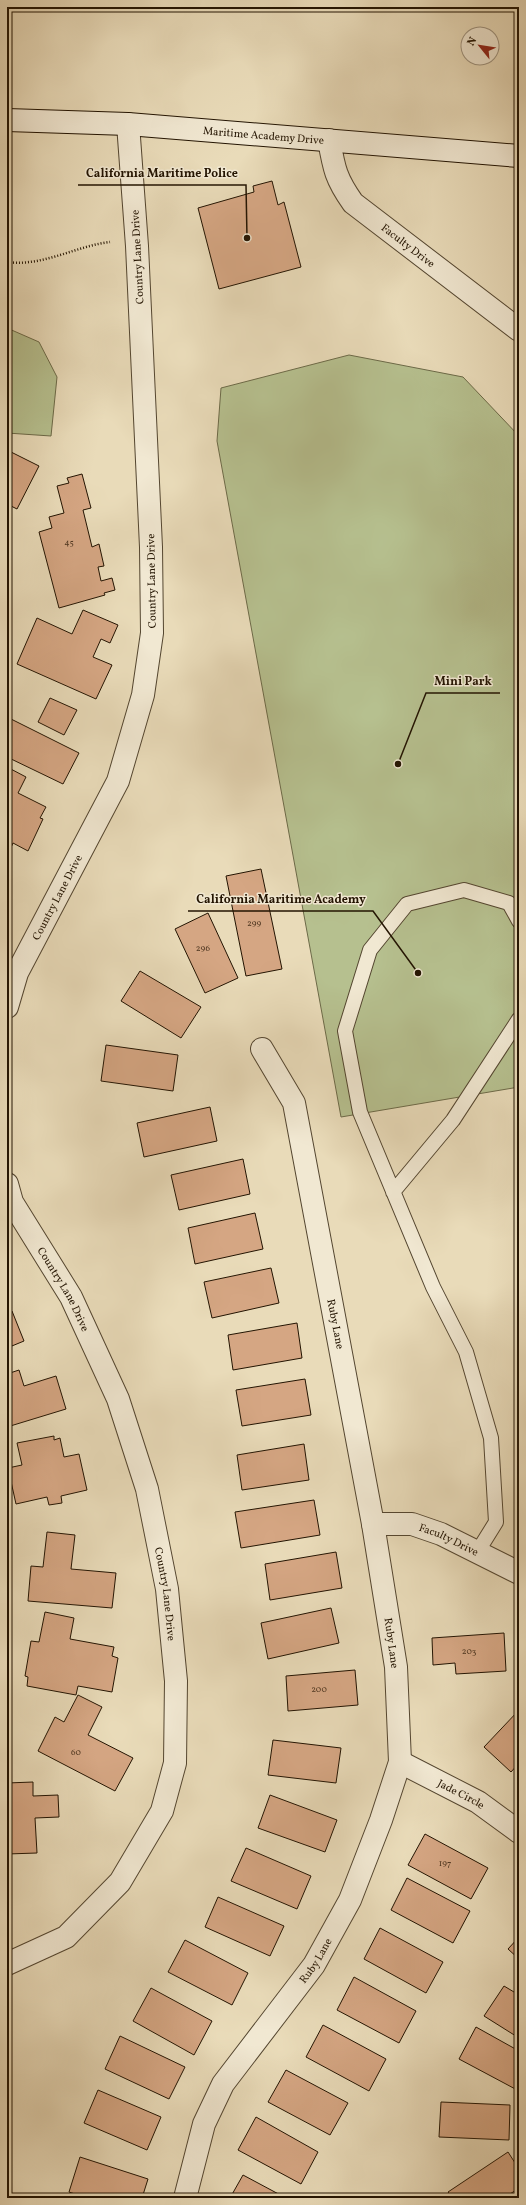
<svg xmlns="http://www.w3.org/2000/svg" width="526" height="2205" viewBox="0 0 526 2205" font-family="Vollkorn,serif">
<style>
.green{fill:#b6c08f;stroke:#6c6a48}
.building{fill:#d5a683;stroke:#231402}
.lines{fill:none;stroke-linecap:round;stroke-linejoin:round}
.lane-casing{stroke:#544630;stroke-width:16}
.street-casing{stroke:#544630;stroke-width:24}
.secondary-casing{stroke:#231402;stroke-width:24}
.path{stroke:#231402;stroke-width:2.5;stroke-dasharray:1 2;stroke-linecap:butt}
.lane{stroke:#f1e8d2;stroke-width:14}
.street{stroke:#f1e8d2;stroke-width:22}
.secondary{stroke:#f1e8d2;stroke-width:22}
.labels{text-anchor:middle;stroke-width:3;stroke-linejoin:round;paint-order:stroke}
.number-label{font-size:9px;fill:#503822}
.street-label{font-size:11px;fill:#231402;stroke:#f1e8d2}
.leader{fill:none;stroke:#231402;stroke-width:1.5}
.callout-dot{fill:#231402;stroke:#f1e8d2;stroke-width:1.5}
.callout-label{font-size:12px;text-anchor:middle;font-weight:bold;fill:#231402;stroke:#f1e8d2;stroke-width:3;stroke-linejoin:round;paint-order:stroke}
</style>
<rect width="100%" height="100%" fill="#e9dbb9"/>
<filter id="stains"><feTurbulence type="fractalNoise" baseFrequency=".005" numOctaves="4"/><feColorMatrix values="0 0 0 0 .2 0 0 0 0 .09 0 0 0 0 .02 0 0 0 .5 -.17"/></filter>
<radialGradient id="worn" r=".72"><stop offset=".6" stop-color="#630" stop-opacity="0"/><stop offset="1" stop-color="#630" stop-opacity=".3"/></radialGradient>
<path class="green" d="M7 328 39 342 57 377 51 436 7 433Z
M349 355 463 377 519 436V1087L341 1117 217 441 221 388Z"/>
<path class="building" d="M272 181 278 205 284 202 301 267 219 289 198 208 254 192 253 186Z
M7 450 39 466 17 509 7 504Z
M82 474 91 508 83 510 92 547 99 544 104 566 98 567 101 581 112 578 115 590 104 593 105 595 59 608 39 532 52 528 49 517 64 513 57 486 69 483 67 478Z
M83 610 118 625 110 643 101 639 93 657 112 665 96 699 17 664 37 618 72 634Z
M50 698 77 710 64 735 38 722Z
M7 717 79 753 63 784 7 757Z
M7 767 26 777 18 793 46 807 40 818 43 819 28 851 13 843 10 850 7 848Z
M261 869 282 969 246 976 226 876Z
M208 913 238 978 205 993 175 929Z
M140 971 201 1007 181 1038 121 1001Z
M106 1045 178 1055 173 1091 101 1081Z
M210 1107 217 1141 144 1157 137 1123Z
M243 1159 250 1194 179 1210 171 1175Z
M255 1213 263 1249 195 1264 188 1228Z
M271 1268 279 1303 212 1318 204 1282Z
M12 1311 24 1341 7 1348V1313Z
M297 1323 302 1358 233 1370 228 1335Z
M19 1370 24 1386 56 1376 66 1409 7 1427V1374Z
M305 1379 311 1415 242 1426 236 1390Z
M54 1436V1440L60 1438 64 1457 79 1454 87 1490 61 1496 62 1503 49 1505 47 1497 16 1504 8 1468 22 1465 17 1443Z
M304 1444 309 1480 242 1490 237 1455Z
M314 1500 320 1535 241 1548 235 1512Z
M47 1532 75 1535 71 1569 116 1573 112 1608 28 1601 31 1566 43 1567Z
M336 1552 342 1588 270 1600 265 1564Z
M331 1608 339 1643 268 1659 261 1623Z
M45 1612 74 1618 70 1639 114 1647 112 1656 118 1658 112 1692 78 1686 76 1695 27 1686 28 1677 25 1676 31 1641 39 1642Z
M504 1633 506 1671 456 1674 455 1663 433 1665 432 1638Z
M355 1670 358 1705 288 1711 286 1676Z
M78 1695 102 1707 88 1735 133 1758 115 1791 38 1751 55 1717 64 1722Z
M519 1710V1763L511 1772 484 1747Z
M273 1740 341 1748 336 1783 268 1775Z
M33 1782V1796L58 1795 59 1817 35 1818 37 1853 7 1854V1783Z
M270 1795 337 1820 325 1852 258 1828Z
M425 1834 488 1868 471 1899 408 1865Z
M246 1848 311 1876 297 1909 231 1881Z
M407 1878 470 1911 453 1943 391 1910Z
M218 1897 284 1926 270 1956 205 1927Z
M380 1928 443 1962 426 1993 364 1959Z
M519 1937V1959L508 1949Z
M185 1940 248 1973 232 2005 168 1972Z
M354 1977 416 2011 399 2043 337 2010Z
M504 1986 519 1995V2038L484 2016Z
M151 1988 212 2021 194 2055 133 2021Z
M323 2025 386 2059 369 2091 306 2057Z
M476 2027 519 2051V2091L459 2059Z
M120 2036 185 2067 169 2099 105 2069Z
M286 2070 348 2103 330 2135 268 2102Z
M98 2090 161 2117 147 2150 84 2123Z
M441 2102 510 2105 509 2140 439 2137Z
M256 2117 318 2152 301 2184 238 2150Z
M508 2152 519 2169V2188L504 2198H453L448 2192Z
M80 2157 148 2179 142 2198H87L69 2192Z
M243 2175 286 2198H230Z"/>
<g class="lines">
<g class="lane-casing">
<path id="lane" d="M393 1192 453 1120 519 1019
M478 1551 496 1522 491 1438 466 1352 433 1287 360 1112 345 1031 370 950 407 904 464 890 509 903 519 921"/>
</g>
<g class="street-casing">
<g id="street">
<path id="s1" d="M329 140C334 169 336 179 353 203L519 330"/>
<path id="s2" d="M7 1007 17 973 118 781 143 695 152 633 151 547 137 246 128 124"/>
<path id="s3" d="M7 1184 12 1202 71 1297 118 1399 147 1489 167 1589 176 1681 175 1763 162 1811 120 1882 66 1937 7 1964"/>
<path id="s4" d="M373 1524H412L441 1534 519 1573"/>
<path id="s5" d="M400 1762 478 1802 519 1832"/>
<path id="s6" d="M185 2198 204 2124 223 2084 314 1965 350 1900 381 1820 400 1762 396 1667 373 1524 294 1103 262 1049"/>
</g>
</g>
<g class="secondary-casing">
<g id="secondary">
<path id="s7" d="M7 120 128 124 519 156"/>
</g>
</g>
<path class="path" d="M7 262C42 267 76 246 110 242"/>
<use href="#lane" class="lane"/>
<use href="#street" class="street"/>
<use href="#secondary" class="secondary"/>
</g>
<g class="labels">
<g class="number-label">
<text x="69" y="545">45</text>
<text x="254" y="926">299</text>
<text x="203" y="951">296</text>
<text x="469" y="1654">203</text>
<text x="319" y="1692">200</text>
<text x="76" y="1755">60</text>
<text x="445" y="1866">197</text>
</g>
<g class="street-label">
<text dy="4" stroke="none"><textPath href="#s7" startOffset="257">Maritime Academy Drive</textPath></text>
<text dy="4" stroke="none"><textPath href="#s1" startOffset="138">Faculty Drive</textPath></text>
<text transform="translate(137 257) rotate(-93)" y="4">Country Lane Drive</text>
<text transform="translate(151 581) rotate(-91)" y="4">Country Lane Drive</text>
<text dy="4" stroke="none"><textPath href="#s2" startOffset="121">Country Lane Drive</textPath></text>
<text dy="4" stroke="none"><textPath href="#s3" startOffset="120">Country Lane Drive</textPath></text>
<text transform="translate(336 1324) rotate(79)" y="4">Ruby Lane</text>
<text dy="4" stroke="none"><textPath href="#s4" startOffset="79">Faculty Drive</textPath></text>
<text dy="4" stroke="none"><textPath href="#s3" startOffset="444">Country Lane Drive</textPath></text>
<text transform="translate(392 1643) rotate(82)" y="4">Ruby Lane</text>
<text dy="4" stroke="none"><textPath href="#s5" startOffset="69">Jade Circle</textPath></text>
<text dy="4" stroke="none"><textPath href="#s6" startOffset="275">Ruby Lane</textPath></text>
</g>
</g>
<path class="leader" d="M247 238L246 185H78M398 764L426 693H500M418 973L373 911H188"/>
<g class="callout-dot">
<circle cx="247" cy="238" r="4"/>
<circle cx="398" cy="764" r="4"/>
<circle cx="418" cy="973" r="4"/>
</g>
<g class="callout-label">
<text x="162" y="177">California Maritime Police</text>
<text x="463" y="685">Mini Park</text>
<text x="281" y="903">California Maritime Academy</text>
</g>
<rect width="526" height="2205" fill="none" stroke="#e9dbb9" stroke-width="24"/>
<rect x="8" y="8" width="510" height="2189" fill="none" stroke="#231402" stroke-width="2"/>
<rect x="12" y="12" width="502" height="2181" fill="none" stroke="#231402"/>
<g transform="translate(480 46) rotate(300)"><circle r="19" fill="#f1e8d2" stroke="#9f937f"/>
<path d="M0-3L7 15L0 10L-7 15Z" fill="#8f2418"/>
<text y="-6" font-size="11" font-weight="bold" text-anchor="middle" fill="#231402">N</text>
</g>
<rect width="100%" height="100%" filter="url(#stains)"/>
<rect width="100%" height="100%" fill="url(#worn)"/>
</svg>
